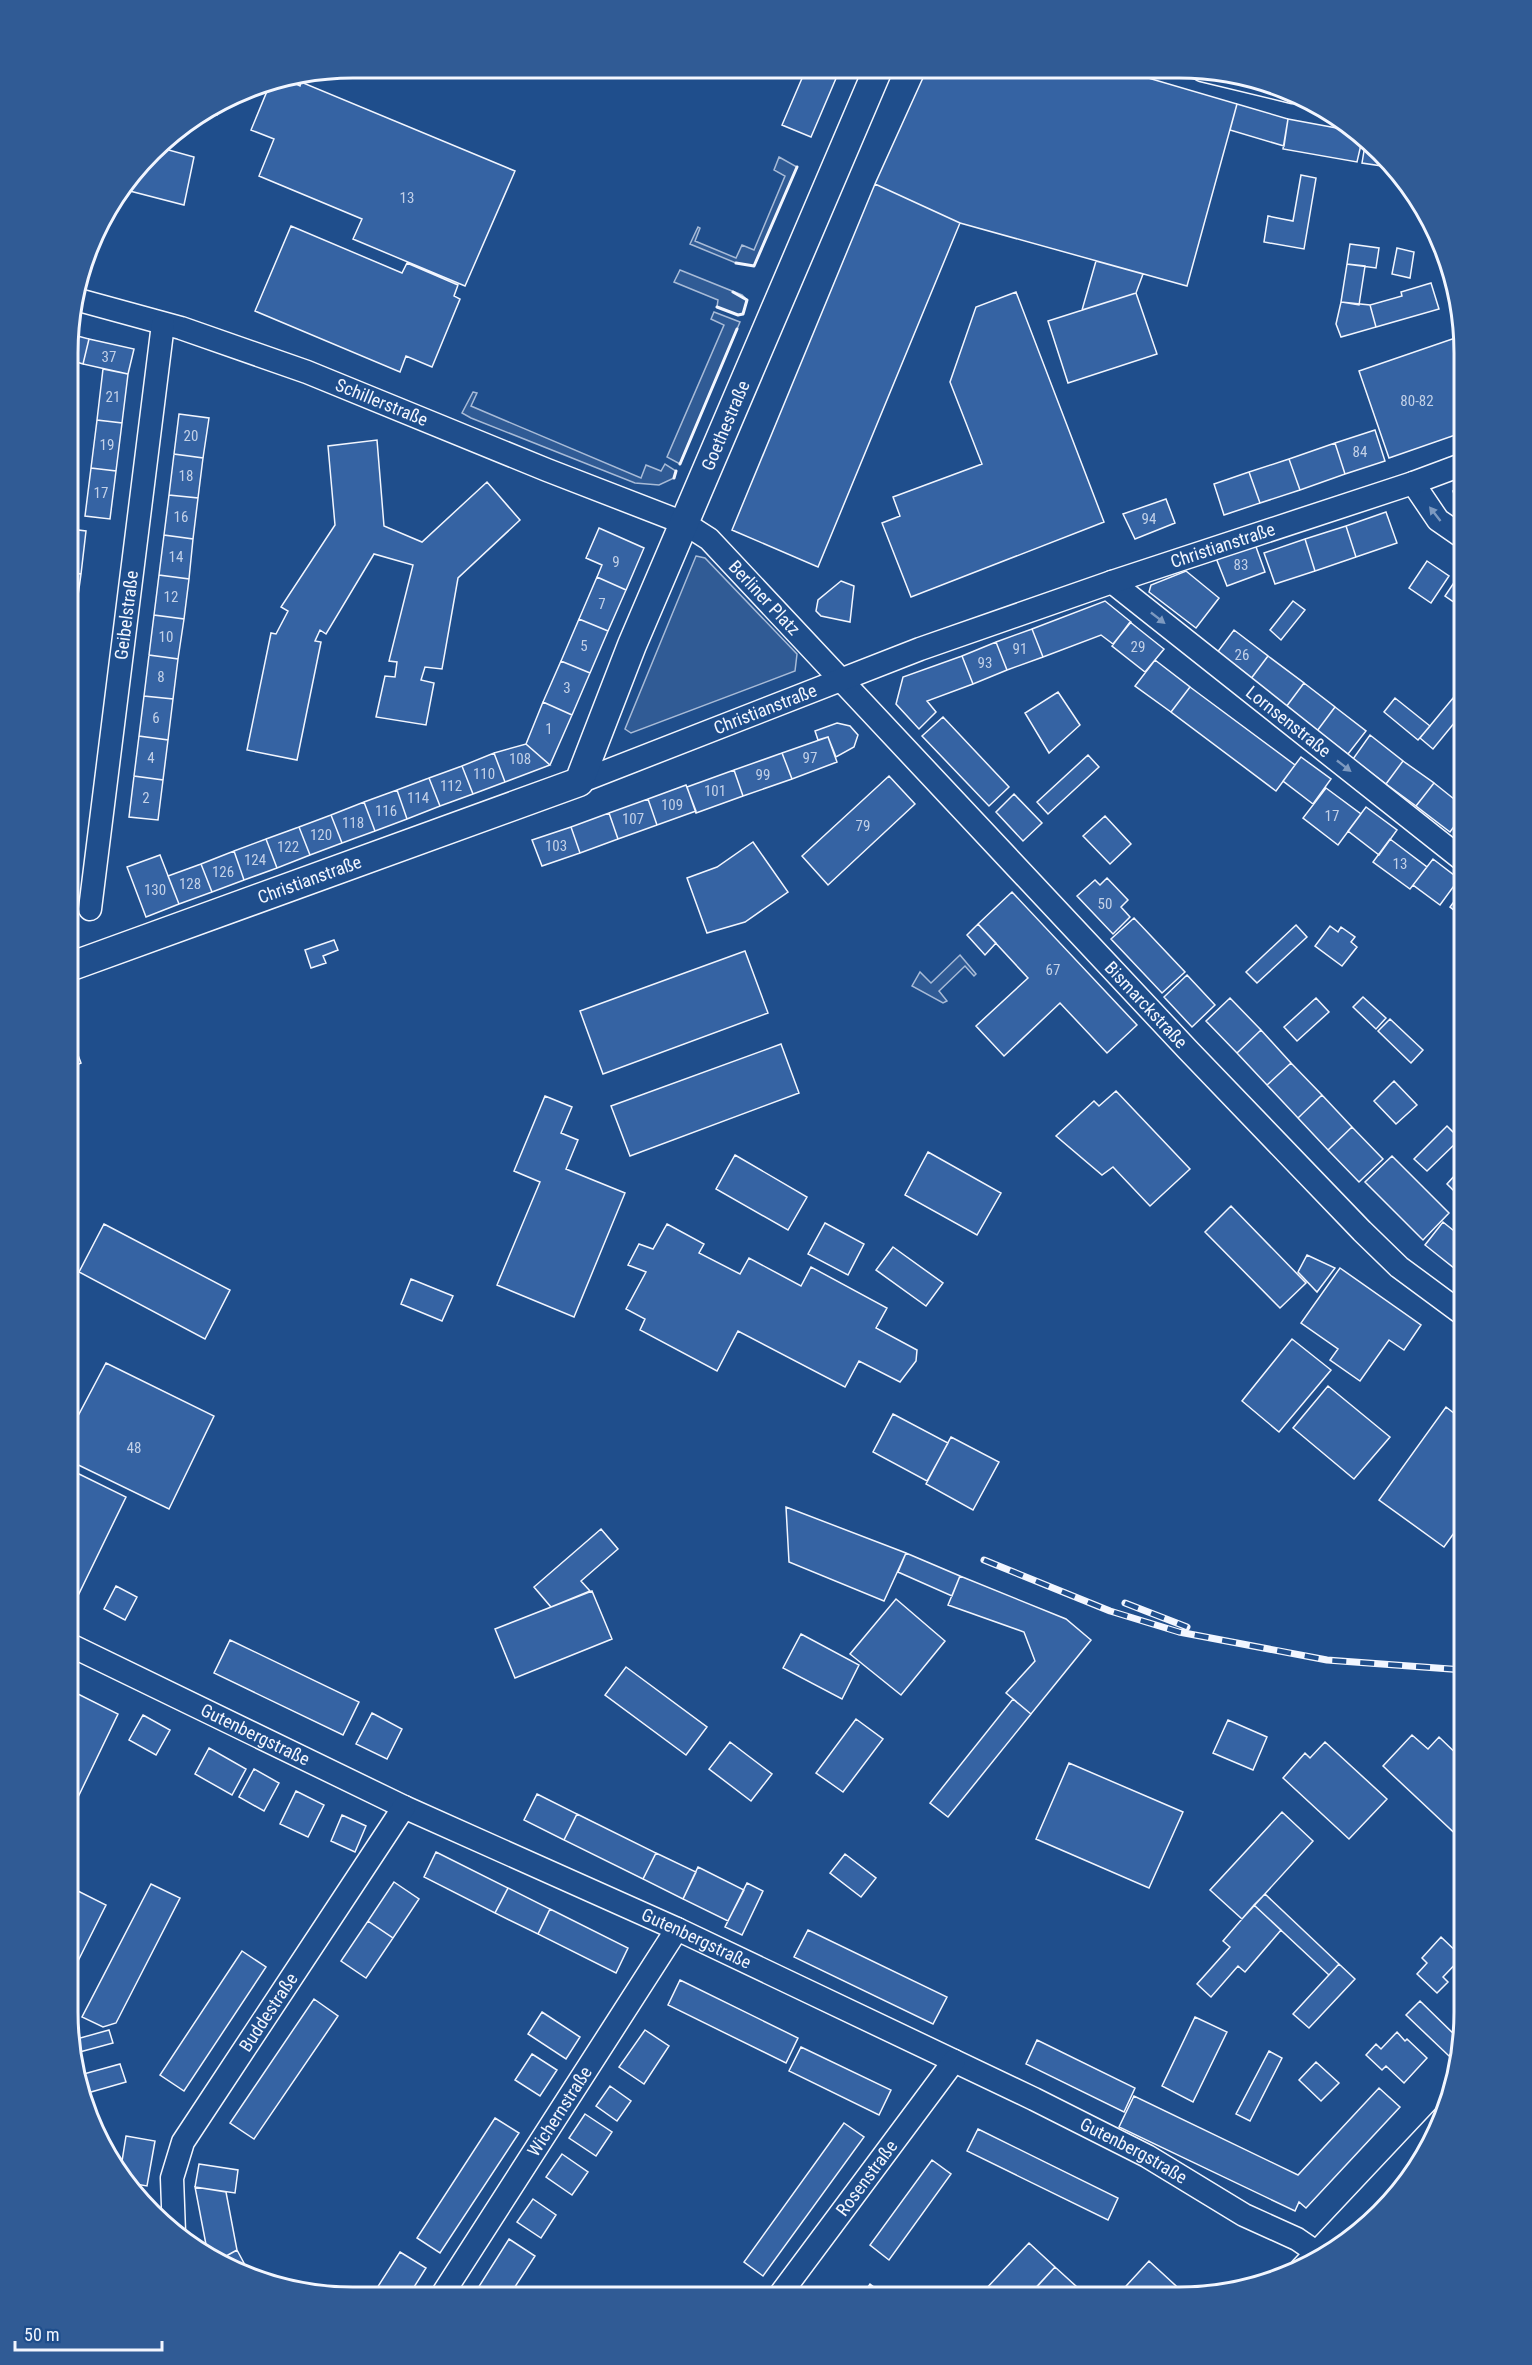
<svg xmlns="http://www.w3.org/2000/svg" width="1532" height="2365" viewBox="0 0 1532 2365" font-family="'Roboto Condensed',sans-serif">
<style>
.green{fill:#305b95;stroke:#a8bbd7;stroke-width:1.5}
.building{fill:#3563a3;stroke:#f2f6ff;stroke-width:1.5}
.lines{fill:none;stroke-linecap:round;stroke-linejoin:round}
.minor-casing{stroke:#f2f6ff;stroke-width:25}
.major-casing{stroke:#f2f6ff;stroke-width:31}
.minor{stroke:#1f4e8c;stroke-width:22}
.major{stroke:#1f4e8c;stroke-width:28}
.rail-casing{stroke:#f2f6ff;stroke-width:7}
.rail{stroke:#1f4e8c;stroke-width:4.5;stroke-dasharray:14;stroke-linecap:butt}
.wall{stroke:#f2f6ff;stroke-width:3}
.oneway{fill:#7e9ac0}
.labels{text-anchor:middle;stroke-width:4.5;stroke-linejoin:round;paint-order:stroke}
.number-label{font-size:15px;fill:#c3d1e8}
.street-label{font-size:18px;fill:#f2f6ff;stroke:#1f4e8c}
.rim{fill:none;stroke:#f2f6ff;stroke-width:3}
</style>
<rect width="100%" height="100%" fill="#1f4e8c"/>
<path class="green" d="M779 157 797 167 754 266 736 263 690 244 698 227 700 228 695 241 736 258 742 245 754 250 785 176 774 170Z
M680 270 742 295 747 300 743 314 738 315 717 307 718 300 674 282Z
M714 312 740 322 680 464 667 457 724 325 711 319Z
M473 392 477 393 471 406 485 412 641 478 646 465 661 471 665 464 676 471 674 478 659 485 635 483 471 418 462 413Z
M696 556 705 558 797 654 795 671 631 733 625 729Z
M960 955 976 974 974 976 965 966 939 991 947 1001 943 1003 912 986 920 972 931 983Z"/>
<path class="building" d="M806 69H840L811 137 782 125Z
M927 69 1121 70 1237 104 1187 286 960 223 875 184Z
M288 80 300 86 301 82 515 171 465 286 353 239 362 219 259 176 274 139 251 130 270 84Z
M220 104 217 115 206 113Z
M1237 104 1288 119 1284 146 1230 130Z
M1288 119 1358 132 1363 136 1357 162 1283 149Z
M1366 139 1395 168 1362 163Z
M158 147 194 157 184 205 126 190Z
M1301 175 1316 178 1304 249 1264 242 1268 216 1293 221Z
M875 184 960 223 818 567 732 530Z
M291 226 402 273 407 263 458 285 454 296 460 299 432 367 406 356 400 372 255 311Z
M1350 244 1379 248 1376 268 1347 264Z
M1397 248 1414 252 1410 278 1392 274Z
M1096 261 1143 274 1136 293 1082 310Z
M1347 264 1365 266 1359 305 1341 302Z
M1431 283 1439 309 1376 327 1370 305 1402 296 1401 292Z
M1016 292 1104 522 911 597 882 523 900 516 893 497 982 464 950 382 976 307Z
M1136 293 1157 354 1068 383 1048 321Z
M1341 302 1370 305 1376 327 1341 337 1336 324Z
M70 334 89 339 83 364 70 360Z
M1461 336 1464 353V432L1389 458 1359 371Z
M89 339 134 349 128 374 83 364Z
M103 369 128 374 122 423 97 420Z
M179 414 209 418 203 458 174 454Z
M97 420 122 423 116 471 91 468Z
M1375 430 1385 461 1345 474 1335 443Z
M377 440 384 526 422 542 487 482 520 520 458 578 442 669 425 667 421 680 434 683 426 725 376 717 385 676 395 677 397 662 389 661 413 565 374 554 326 634 320 630 315 641 321 642 297 760 247 750 271 633 276 634 288 611 281 607 335 525 328 446Z
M1335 443 1345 474 1300 490 1289 459Z
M174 454 203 458 198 498 169 495Z
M1289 459 1300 490 1260 503 1249 472Z
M91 468 116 471 110 519 85 516Z
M1249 472 1260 503 1224 515 1214 484Z
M1464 487V525L1453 491Z
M169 495 198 498 193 539 164 535Z
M1166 499 1175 523 1135 539 1123 514Z
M1386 512 1397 543 1356 557 1346 526Z
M1346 526 1356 557 1315 571 1305 539Z
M599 528 644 548 626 590 597 577 602 565 586 558Z
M70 529 86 531 81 574 70 572Z
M164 535 193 539 189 579 159 575Z
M1305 539 1315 571 1275 584 1264 553Z
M1255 544 1265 572 1227 586 1216 558Z
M1427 561 1449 576 1431 603 1409 588Z
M1186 571 1219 598 1196 628 1149 592 1151 585Z
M70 572 81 574 75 617 69 616Z
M159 575 189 579 184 619 154 615Z
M1459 575 1464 579V609L1445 596Z
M597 577 626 590 608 631 579 619Z
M841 581 854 586 850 622 821 616 816 611 818 600Z
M1105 601 1131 622 1113 644 1101 635 1043 657 1032 629Z
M1293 601 1305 610 1281 640 1270 630Z
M154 615 184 619 178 659 149 655Z
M69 616 75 617 70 660H69Z
M579 619 608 631 590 673 561 661Z
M1130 622 1164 649 1145 672 1112 646Z
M1032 629 1043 657 1007 670 996 642Z
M1234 630 1268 656 1250 680 1216 654Z
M996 642 1007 670 973 684 962 656Z
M149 655 178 659 173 699 144 696Z
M962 656 973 684 927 701 936 712 919 729 896 704 903 677Z
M1268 656 1304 683 1286 707 1250 680Z
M1155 660 1190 687 1171 712 1135 686Z
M561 661 590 673 572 715 543 702Z
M1304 683 1335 707 1317 731 1286 707Z
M1190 687 1295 765 1276 791 1171 712Z
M1058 692 1080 725 1049 753 1025 713Z
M144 696 173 699 168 740 139 736Z
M1395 698 1430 726 1418 740 1384 712Z
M1453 698 1464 708V711L1433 749 1420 738Z
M543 702 572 715 550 765 526 744Z
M1335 707 1366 731 1348 754 1317 731Z
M943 717 1009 787 989 806 922 736Z
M837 723 850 726 858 735 854 747 836 757 828 737 818 740 815 731Z
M1370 735 1403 761 1386 784 1353 759Z
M139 736 168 740 163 780 134 776Z
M828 737 837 762 792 779 782 753Z
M526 744 550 765 505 782 494 753Z
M494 753 505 782 473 794 462 766Z
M782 753 792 779 743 796 734 770Z
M1088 755 1099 767 1048 814 1037 802Z
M1301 757 1331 779 1313 804 1283 781Z
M1403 761 1434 783 1416 806 1386 784Z
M69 765 74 766 69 808Z
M462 766 473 794 440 806 429 778Z
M734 770 743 796 696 813 687 787Z
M134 776 163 780 158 820 129 817Z
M889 776 915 804 828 885 802 856Z
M429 778 440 806 407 819 397 790Z
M1434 783 1464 807V813L1450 832 1416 806Z
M686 785 696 811 657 825 648 799Z
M1326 788 1361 814 1338 845 1303 818Z
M397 790 407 819 375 831 364 802Z
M1014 794 1042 823 1023 841 996 812Z
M648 799 657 825 618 839 609 813Z
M364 802 375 831 342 843 331 815Z
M1366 807 1397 830 1379 855 1348 831Z
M609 813 618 839 580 853 571 827Z
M331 815 342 843 310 855 299 827Z
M1105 816 1131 844 1110 864 1083 836Z
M299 827 310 855 277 868 266 839Z
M571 827 580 853 542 866 532 840Z
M1464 827V845L1456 839Z
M266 839 277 868 244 880 234 851Z
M1390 839 1427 867 1410 889 1373 862Z
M753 842 788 892 745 922 707 933 687 878 717 867Z
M234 851 244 880 212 892 201 864Z
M160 855 179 904 146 917 127 867Z
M1433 859 1459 879 1440 905 1413 885Z
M201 864 212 892 179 904 168 876Z
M1107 878 1128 900 1121 907 1130 917 1113 934 1077 896 1095 880 1100 885Z
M1464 888V918L1450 907Z
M1012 892 1137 1025 1107 1053 1060 1003 1004 1056 976 1026 1028 978 978 924Z
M1134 918 1185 972 1162 993 1111 939Z
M978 924 996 943 985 955 967 935Z
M1296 925 1307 937 1257 983 1246 972Z
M1330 926 1338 932 1341 927 1355 937 1351 942 1357 947 1342 966 1315 946Z
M334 940 338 950 323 956 326 963 311 968 305 950Z
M745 951 768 1013 603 1074 580 1011Z
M1187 975 1215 1005 1192 1027 1164 997Z
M1363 997 1386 1018 1376 1029 1353 1007Z
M1230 998 1261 1030 1237 1053 1206 1021Z
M1316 998 1329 1012 1297 1041 1284 1027Z
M1390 1019 1423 1050 1411 1063 1378 1031Z
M1261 1030 1291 1063 1267 1085 1237 1053Z
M69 1031 81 1063 69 1068Z
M781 1044 799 1093 630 1156 611 1106Z
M1291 1063 1322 1095 1298 1118 1267 1085Z
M1394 1081 1417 1105 1396 1124 1374 1101Z
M1116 1091 1190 1169 1150 1206 1113 1167 1102 1175 1056 1136 1094 1101 1099 1106Z
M1322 1095 1352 1127 1328 1150 1298 1118Z
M545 1096 572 1107 561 1133 578 1140 566 1169 625 1193 574 1317 497 1285 540 1182 514 1171Z
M1447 1126 1460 1139 1427 1171 1414 1159Z
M1352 1127 1383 1159 1359 1182 1328 1150Z
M928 1152 1001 1193 977 1235 905 1195Z
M735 1155 807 1197 788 1230 716 1189Z
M1392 1156 1449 1213 1423 1240 1365 1182Z
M1464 1165V1188L1458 1195 1447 1184Z
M1231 1206 1306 1283 1280 1308 1205 1232Z
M1443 1222 1464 1239V1276L1425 1245Z
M825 1223 864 1244 848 1275 808 1254Z
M104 1224 230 1290 205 1339 79 1272Z
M667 1224 704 1244 699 1253 740 1274 749 1258 801 1286 811 1267 887 1308 876 1328 917 1350 916 1361 900 1382 859 1361 845 1387 738 1331 717 1371 640 1330 645 1319 626 1309 646 1272 628 1265 639 1244 653 1249Z
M893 1247 943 1283 926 1306 876 1270Z
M1307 1255 1335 1268 1317 1292 1298 1272Z
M1340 1268 1421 1325 1404 1350 1389 1340 1360 1381 1330 1360 1338 1349 1301 1323Z
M411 1279 453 1296 442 1321 401 1304Z
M1292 1339 1331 1370 1279 1432 1242 1401Z
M106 1363 214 1416 169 1509 68 1460V1435Z
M1328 1386 1390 1437 1354 1479 1293 1428Z
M1446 1407 1464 1421V1519L1444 1547 1379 1500Z
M893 1414 948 1443 927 1481 873 1452Z
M951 1437 999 1462 973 1510 926 1484Z
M75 1472 126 1497 71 1610 68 1609V1487Z
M786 1507 906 1553 884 1601 789 1562Z
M601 1529 618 1549 581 1581 590 1591 551 1607 534 1587Z
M906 1553 960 1576 952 1596 898 1572Z
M960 1576 1066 1619 1091 1640 1031 1714 1006 1693 1035 1661 1024 1632 948 1605Z
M116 1586 137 1597 125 1620 104 1609Z
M592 1591 612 1639 515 1678 495 1629Z
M896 1599 945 1641 901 1695 850 1654Z
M801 1634 859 1665 842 1699 783 1668Z
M230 1640 359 1702 343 1735 214 1673Z
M626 1667 707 1727 686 1755 605 1695Z
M68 1689 118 1714 68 1818Z
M1013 1699 1031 1714 948 1817 930 1803Z
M372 1713 402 1729 387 1759 356 1744Z
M143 1715 170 1730 156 1755 129 1740Z
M856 1719 883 1739 843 1792 816 1773Z
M1228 1720 1267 1737 1253 1770 1213 1753Z
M1412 1735 1428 1749 1439 1737 1464 1761V1842L1383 1766Z
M730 1742 772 1774 751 1801 709 1769Z
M1325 1742 1387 1799 1349 1839 1283 1778 1305 1753 1310 1758Z
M209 1748 246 1769 232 1795 195 1774Z
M1069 1763 1183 1812 1149 1888 1036 1839Z
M254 1769 279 1783 264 1811 239 1797Z
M296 1791 324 1805 308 1837 280 1824Z
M537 1794 577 1814 564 1840 524 1820Z
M1282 1812 1313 1841 1242 1919 1210 1890Z
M577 1814 656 1853 643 1879 564 1840Z
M342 1815 366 1826 355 1852 331 1841Z
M436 1852 508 1888 495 1913 424 1877Z
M656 1853 696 1872 683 1899 643 1879Z
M845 1854 876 1878 861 1897 830 1873Z
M698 1867 744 1890 728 1921 683 1899Z
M394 1882 419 1899 393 1938 368 1921Z
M747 1883 763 1891 742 1935 725 1927Z
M151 1884 180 1898 116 2023 103 2027 82 2017Z
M68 1886 106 1905 68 1981Z
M508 1888 550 1909 538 1934 495 1913Z
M1265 1894 1339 1964 1329 1975 1254 1905Z
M1254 1905 1281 1930 1245 1972 1238 1966 1211 1997 1197 1984 1230 1947 1223 1941Z
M550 1909 628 1948 616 1973 538 1934Z
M368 1921 393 1938 366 1978 341 1961Z
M808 1930 947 1997 933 2024 794 1957Z
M1441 1937 1462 1957 1443 1977 1448 1982 1437 1993 1417 1974 1427 1963 1422 1958Z
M242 1951 266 1967 184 2091 160 2075Z
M1339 1964 1355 1979 1309 2028 1293 2014Z
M680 1980 798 2038 786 2063 668 2005Z
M314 1999 338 2016 254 2139 230 2123Z
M1420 2001 1461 2041 1449 2056 1406 2015Z
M542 2012 580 2037 566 2059 528 2034Z
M1195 2017 1227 2032 1193 2102 1162 2086Z
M109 2030 113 2043 76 2053 73 2040Z
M645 2030 669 2046 644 2084 619 2067Z
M1397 2032 1405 2041 1407 2039 1427 2058 1404 2083 1386 2066 1382 2070 1366 2055 1376 2044 1381 2049Z
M1037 2040 1135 2088 1124 2112 1026 2064Z
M801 2047 891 2090 879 2115 789 2071Z
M1269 2051 1282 2058 1250 2121 1236 2114Z
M532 2054 557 2070 540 2096 515 2080Z
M1316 2062 1339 2083 1321 2101 1299 2080Z
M120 2064 126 2082 84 2094 80 2075Z
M610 2086 631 2101 617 2121 596 2106Z
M1379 2088 1400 2107 1306 2208 1299 2202 1295 2211 1119 2127 1134 2096 1298 2175Z
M585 2114 612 2132 596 2156 569 2138Z
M495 2118 519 2133 440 2253 417 2238Z
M844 2123 864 2137 763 2276 744 2262Z
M978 2129 1118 2198 1108 2220 967 2151Z
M126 2136 155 2141 147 2186 124 2182 120 2174Z
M562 2154 588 2172 572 2195 546 2177Z
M932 2160 951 2174 889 2260 870 2245Z
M199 2164 238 2170 235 2193 195 2187Z
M195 2187 226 2192 237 2250 217 2261 208 2255Z
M533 2199 556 2215 541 2238 517 2222Z
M509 2239 535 2256 509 2296H473Z
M1029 2243 1055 2267 1027 2297H988L983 2292Z
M237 2250 252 2278 244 2276 217 2261Z
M400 2252 426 2268 409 2295H388L377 2288Z
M1149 2261 1187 2296 1116 2297Z
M1055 2267 1088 2297H1039L1033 2291Z
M870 2284 887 2297H861Z
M729 2287 741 2296H722Z"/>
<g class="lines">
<g class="minor-casing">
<g id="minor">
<path d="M1202 70 1293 92"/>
<path id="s1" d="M75 299 181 328 307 372 547 470 684 523 709 539 1188 1050 1362 1231 1399 1267 1464 1315"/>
<path d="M1413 483 1438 520 1464 538"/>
<path id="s2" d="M1112 582 1464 861"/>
<path id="s3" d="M579 782 920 649 1112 582 1413 483 1464 464"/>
<path id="s4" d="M90 909 163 324"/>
<path id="s5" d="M68 1644 404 1807 677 1929 1034 2099 1147 2156 1244 2215 1297 2239 1316 2252"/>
<path id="s6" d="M174 2233 172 2178 183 2142 404 1807"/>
<path d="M1301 2269 1443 2118"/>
<path id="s7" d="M442 2295 677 1929"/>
<path id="s8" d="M779 2296 954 2061"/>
</g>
</g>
<g class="major-casing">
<g id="major">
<path id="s9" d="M69 967 579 782 632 645 878 69"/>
</g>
</g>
<use href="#minor" class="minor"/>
<use href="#major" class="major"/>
<g class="rail-casing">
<path id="rail" d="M984 1560 1110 1611 1179 1632 1327 1660 1464 1670
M1125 1603 1187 1627"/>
</g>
<use href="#rail" class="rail"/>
<path class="wall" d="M736 263 754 266 797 167
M717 307 738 315 743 314 747 300 733 292
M680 464 737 329
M674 478 676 471"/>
</g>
<defs><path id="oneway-solid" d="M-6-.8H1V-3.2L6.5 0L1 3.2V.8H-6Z" transform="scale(1.5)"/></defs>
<g class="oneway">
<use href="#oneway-solid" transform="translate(1435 514) rotate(-128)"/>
<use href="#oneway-solid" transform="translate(1158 618) rotate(38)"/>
<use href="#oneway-solid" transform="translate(1344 766) rotate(38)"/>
</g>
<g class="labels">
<g class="number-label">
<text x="407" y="203">13</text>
<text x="109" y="362">37</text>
<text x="113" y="402">21</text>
<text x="1417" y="406">80-82</text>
<text x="191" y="441">20</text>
<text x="107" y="450">19</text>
<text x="1360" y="457">84</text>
<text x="186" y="481">18</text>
<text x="101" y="498">17</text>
<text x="181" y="522">16</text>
<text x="1149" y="524">94</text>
<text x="176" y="562">14</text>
<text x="616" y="567">9</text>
<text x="1241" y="570">83</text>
<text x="171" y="602">12</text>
<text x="602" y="609">7</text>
<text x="166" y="642">10</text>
<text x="584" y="651">5</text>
<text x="1138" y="652">29</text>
<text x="1020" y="654">91</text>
<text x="1242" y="660">26</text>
<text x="985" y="668">93</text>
<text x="161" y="682">8</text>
<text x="567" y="693">3</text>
<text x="156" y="723">6</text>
<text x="549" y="734">1</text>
<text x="151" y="763">4</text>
<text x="810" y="763">97</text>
<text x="520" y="764">108</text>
<text x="484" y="779">110</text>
<text x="763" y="780">99</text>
<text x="451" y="791">112</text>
<text x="715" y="796">101</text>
<text x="146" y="803">2</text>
<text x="418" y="803">114</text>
<text x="672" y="810">109</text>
<text x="386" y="816">116</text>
<text x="1332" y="821">17</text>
<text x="633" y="824">107</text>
<text x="353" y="828">118</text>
<text x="863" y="831">79</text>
<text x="321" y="840">120</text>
<text x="556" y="851">103</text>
<text x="288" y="852">122</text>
<text x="255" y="865">124</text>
<text x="1400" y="869">13</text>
<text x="223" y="877">126</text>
<text x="190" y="889">128</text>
<text x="155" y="895">130</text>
<text x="1105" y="909">50</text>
<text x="1053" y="975">67</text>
<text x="134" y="1453">48</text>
</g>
<g class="street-label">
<text dy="6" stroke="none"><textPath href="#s1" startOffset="324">Schillerstraße</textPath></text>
<text dy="6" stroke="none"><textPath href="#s9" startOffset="928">Goethestraße</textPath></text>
<text dy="6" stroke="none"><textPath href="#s3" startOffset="686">Christianstraße</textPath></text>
<text dy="6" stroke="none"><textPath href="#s1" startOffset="760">Berliner Platz</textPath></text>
<text dy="6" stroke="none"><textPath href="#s4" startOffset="296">Geibelstraße</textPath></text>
<text dy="6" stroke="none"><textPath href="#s3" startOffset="200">Christianstraße</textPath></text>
<text dy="6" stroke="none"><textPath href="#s2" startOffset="225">Lornsenstraße</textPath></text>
<text dy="6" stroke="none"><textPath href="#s9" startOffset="256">Christianstraße</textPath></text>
<text dy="6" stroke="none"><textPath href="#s1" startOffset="1318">Bismarckstraße</textPath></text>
<text dy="6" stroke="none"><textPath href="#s5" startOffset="208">Gutenbergstraße</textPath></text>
<text dy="6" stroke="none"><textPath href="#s5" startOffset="694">Gutenbergstraße</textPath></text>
<text dy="6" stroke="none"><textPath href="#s6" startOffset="248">Buddestraße</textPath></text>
<text dy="6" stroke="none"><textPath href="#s7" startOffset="218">Wichernstraße</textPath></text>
<text dy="6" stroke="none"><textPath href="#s5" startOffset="1180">Gutenbergstraße</textPath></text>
<text dy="6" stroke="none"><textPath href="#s8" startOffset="147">Rosenstraße</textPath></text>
</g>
</g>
<path d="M0 0H1532V2365H0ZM353 78H1179A275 275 0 0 1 1454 353V2012A275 275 0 0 1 1179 2287H353A275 275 0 0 1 78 2012V353A275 275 0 0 1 353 78Z" fill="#305b95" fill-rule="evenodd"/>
<path class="rim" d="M353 78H1179A275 275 0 0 1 1454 353V2012A275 275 0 0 1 1179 2287H353A275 275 0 0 1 78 2012V353A275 275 0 0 1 353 78Z"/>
<path d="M15 2341v9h147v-9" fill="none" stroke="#f2f6ff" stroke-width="3"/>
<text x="24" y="2341" font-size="18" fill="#f2f6ff" stroke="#1f4e8c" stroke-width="4.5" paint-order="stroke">50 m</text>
</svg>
